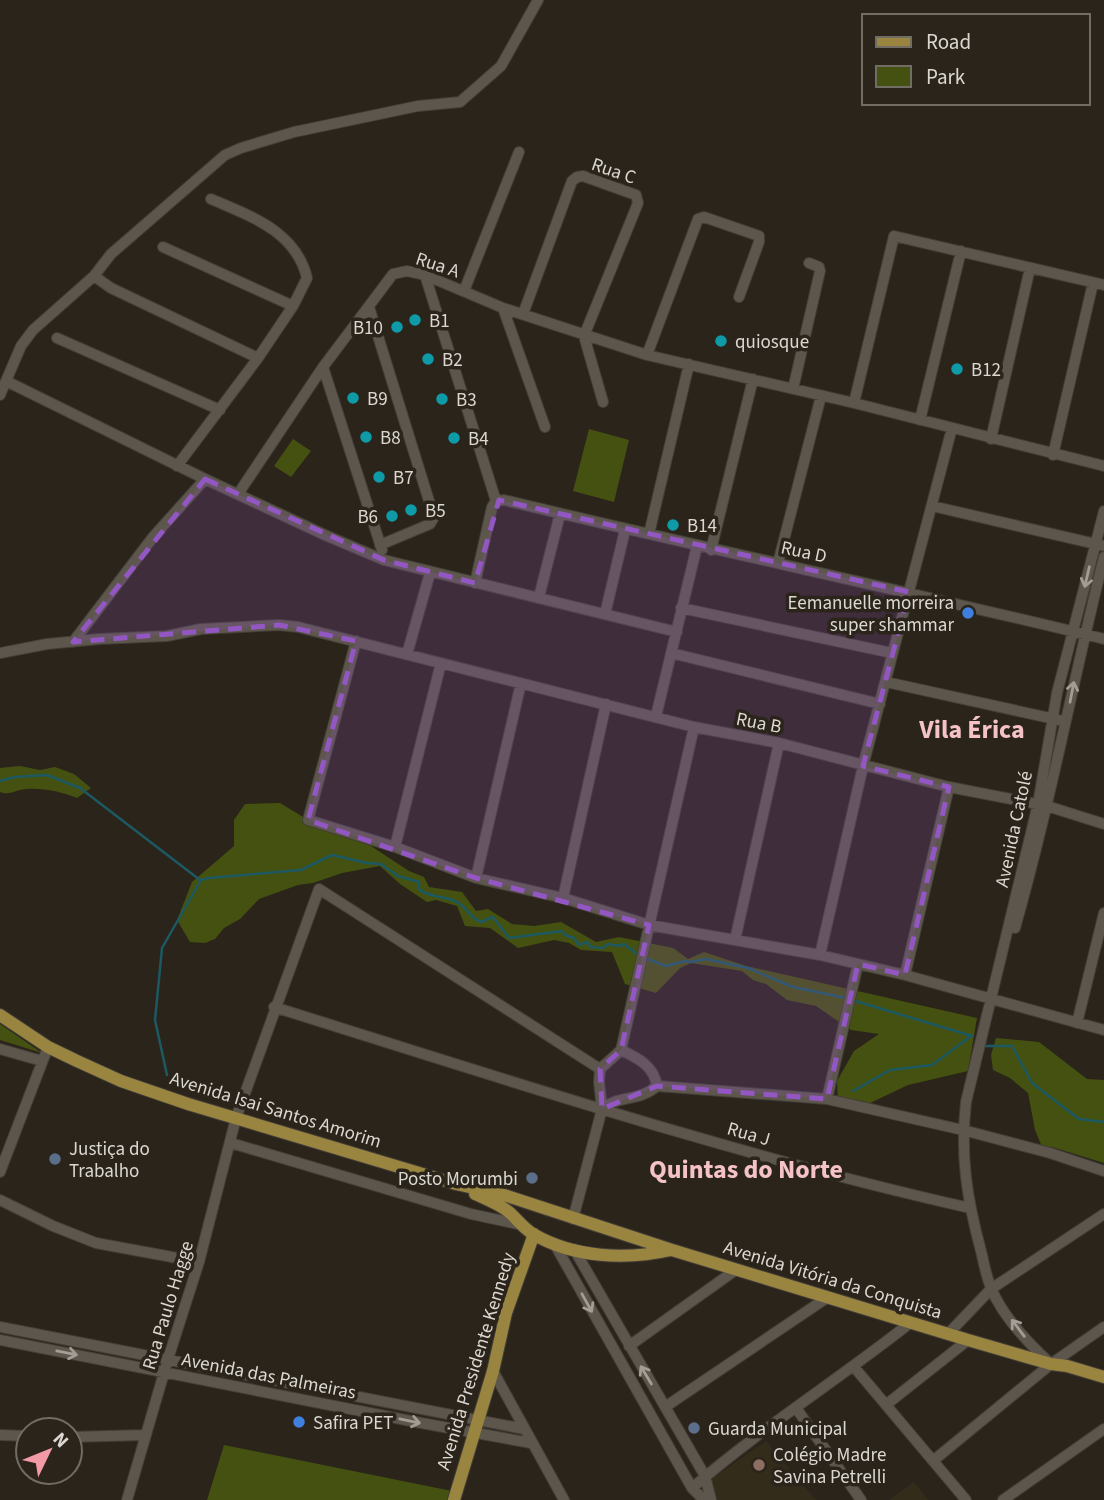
<svg xmlns="http://www.w3.org/2000/svg" width="1104" height="1500" viewBox="0 0 1104 1500" font-family="'Source Sans 3',sans-serif">
<style>
.education{fill:#342c1b}
.green{fill:#455110}
.lines{fill:none;stroke-linecap:round;stroke-linejoin:round}
.stream{stroke:#1c5963;stroke-width:2.5}
.minor-casing{stroke:#433e37;stroke-width:12}
.major-casing{stroke:#433e37;stroke-width:14}
.minor{stroke:#5d564c;stroke-width:10}
.major{stroke:#998540;stroke-width:12}
.oneway{stroke:#a29d95}
.marked{fill:#9357c4;fill-opacity:0.2;stroke:#9357c4;stroke-width:5;stroke-dasharray:14 9;stroke-linejoin:round}
.culture-dot{fill:#0f9aa8;stroke:#2b241b;stroke-width:2.5}
.shop-dot{fill:#3f7fe0;stroke:#2b241b;stroke-width:2.5}
.service-dot{fill:#5c6f8a;stroke:#2b241b;stroke-width:2.5}
.education-dot{fill:#8d6e63;stroke:#2b241b;stroke-width:2.5}
.labels{text-anchor:middle;stroke-width:7;stroke-linejoin:round;paint-order:stroke}
.street-label{font-size:19px;fill:#dbd7d1;stroke:#2b241b}
.poi-label{font-size:19px;fill:#dbd7d1;stroke:#2b241b;text-anchor:start}
.district-label{font-size:26px;font-weight:bold;fill:#f5c2c8;stroke:#2b241b}
</style>
<rect width="100%" height="100%" fill="#2b241b"/>
<path class="education" d="M766 1441 816 1500H717L709 1481Z
M914 1482 928 1500H889Z"/>
<path class="green" d="M589 429 629 440 614 502 573 491Z
M293 439 311 451 291 477 274 466Z
M20 766 40 770 55 767 74 774 91 788 77 798C62 792 44 788 27 789 17 789 10 796 0 792V768Z
M280 803 308 820H322L368 844 409 871 424 877 429 887 462 892 476 911 488 909 512 924 534 926 561 922 596 942 619 937 673 948 688 959 704 952 746 966 977 1018 968 1071 908 1085 866 1105 838 1101 837 1081 854 1051 879 1034 851 1030 816 1006 787 1000 766 984 753 980 742 971 691 963 680 968 656 993 625 984 612 952 581 950 569 943 554 940 518 948 490 928 465 926 457 906 436 900 427 902 400 884 380 866 342 873 313 883 298 885 259 899 240 919 224 928 215 939 205 943 190 942 177 920 192 882 234 846V820L245 804Z
M0 1024 42 1053 0 1040Z
M996 1038 1039 1042 1087 1079 1104 1080V1163L1052 1147H1042L1035 1130 1028 1093 1010 1078 993 1070 991 1055Z
M224 1445 452 1491 450 1500H207Z"/>
<g class="lines">
<path class="stream" d="M0 781 14 777 47 775 80 788 200 880
M645 958 666 966 685 961 691 962 706 959 748 968 793 987 846 998
M852 1000 972 1036
M983 1046H1012L1032 1083 1079 1119 1104 1122
M167 1075 155 1020 162 948 201 880 209 878 301 870 332 855 367 863 381 864 398 876 419 882V889C430 899 449 895 460 904 470 911 469 917 481 922L493 917 509 938 562 931 565 935 574 938 579 945 588 942 590 947 603 948 608 944 619 946 624 944 638 955
M853 1091 890 1070 932 1065 971 1036"/>
<g class="minor-casing">
<path id="minor" d="M163 247 293 306
M425 275 496 501
M94 276 111 288 258 358
M464 291 519 152
M369 307 434 517 430 524 380 545
M503 308 545 427
M523 314 572 181 577 177 583 176 636 195 638 203 584 336 603 402
M57 338 220 410
M647 355 698 219 704 217 759 236V242L739 297
M323 367 382 550
M6 381 205 479 325 535 384 560 677 632
M793 389 820 271 819 267 809 263
M0 395 21 346 33 330 94 276 111 254 225 155 241 148 294 132 418 106 460 102 501 66 538 0
M854 403 894 236 1104 285
M920 420 961 251
M991 439 1030 268
M1053 455 1093 283
M177 466 258 358 293 306 307 278C296 231 250 216 211 199
M238 494 323 367 393 274 407 271 425 275 503 308 647 355 854 403 1104 466
M496 501 504 500C703 548 904 590 1104 639
M932 506 1104 546
M649 534 689 364
M711 550 753 379
M778 563 821 396
M475 583 492 507 496 501
M539 597 560 514
M681 608 892 653
M605 614 625 530
M356 641 308 820 395 847 476 878 563 898 649 925 820 955 905 975 1104 1030
M73 642 153 537 205 479
M0 653 47 644 99 639 167 636 201 629 279 625 298 627 694 727 779 743 949 787 1047 806 1104 824
M671 653 880 704
M407 654 430 573
M886 682 1059 720
M656 716 697 546
M395 847 441 663
M476 878 521 683
M563 898 606 704
M1015 928C1050 805 1073 680 1104 557
M735 940 779 743
M820 955 863 766 952 428
M905 975 949 787
M274 1007C504 1079 734 1155 970 1208
M1077 1023 1104 913
M0 1049 42 1061
M621 1050C638 1058 654 1066 657 1086
M827 1099 858 964
M602 1109C618 1095 639 1102 657 1086L827 1099 963 1130 1050 1153 1104 1171
M231 1143 471 1214 522 1225
M0 1172 48 1047
M0 1200 53 1226 96 1243 199 1262
M573 1219 602 1109 599 1082 600 1069 621 1050 694 727
M554 1243 692 1488 704 1500
M574 1249 705 1476 711 1500
M0 1327 524 1429
M948 1334 991 1289 1104 1214
M0 1340 416 1422 531 1443
M629 1346 737 1269
M1051 1364C1029 1344 1002 1315 991 1288 986 1276 984 1263 981 1251 967 1199 960 1156 966 1102L1038 804 1057 693 1104 511
M854 1367 966 1500
M493 1371 564 1500
M887 1404 968 1340
M665 1407 828 1297
M796 1408 861 1500
M0 1435 28 1436
M70 1437 145 1435
M934 1460 1051 1364 1104 1327
M692 1488C761 1428 838 1380 910 1323
M127 1500 168 1359 199 1262 236 1118 319 889 600 1069
M1003 1500 1104 1429"/>
</g>
<g class="major-casing">
<path id="major" d="M0 1015 48 1047 77 1061 121 1081 188 1104 456 1184 504 1195 672 1250 968 1340 1051 1364 1067 1366 1104 1377
M475 1194C486 1199 499 1204 509 1212 517 1219 523 1228 533 1234 574 1258 626 1260 671 1250
M454 1500 493 1371 506 1313 534 1234"/>
</g>
<use href="#minor" class="minor"/>
<use href="#major" class="major"/>
</g>
<defs><path id="oneway-shaft" d="M-6 0H5M1.5-3L5.5 0L1.5 3" fill="none" stroke-width="1.6" stroke-linecap="round" stroke-linejoin="round" transform="scale(1.75)"/></defs>
<g class="oneway">
<use href="#oneway-shaft" transform="translate(1087 577) rotate(103)"/>
<use href="#oneway-shaft" transform="translate(1072 692) rotate(-79)"/>
<use href="#oneway-shaft" transform="translate(587 1303) rotate(61)"/>
<use href="#oneway-shaft" transform="translate(1018 1328) rotate(-127)"/>
<use href="#oneway-shaft" transform="translate(67 1353) rotate(11)"/>
<use href="#oneway-shaft" transform="translate(646 1375) rotate(-121)"/>
<use href="#oneway-shaft" transform="translate(410 1421) rotate(12)"/>
</g>
<path class="marked" d="M205 479 384 560 475 583 499 500 909 592 863 766 949 787 905 975 858 964 827 1099 657 1086 602 1109 600 1069 621 1050 649 925 476 878 308 820 356 641 279 625 73 642Z"/>
<g class="culture-dot">
<circle cx="415" cy="320" r="7"/>
<circle cx="397" cy="327" r="7"/>
<circle cx="721" cy="341" r="7"/>
<circle cx="428" cy="359" r="7"/>
<circle cx="957" cy="369" r="7"/>
<circle cx="353" cy="398" r="7"/>
<circle cx="442" cy="399" r="7"/>
<circle cx="366" cy="437" r="7"/>
<circle cx="454" cy="438" r="7"/>
<circle cx="379" cy="477" r="7"/>
<circle cx="411" cy="510" r="7"/>
<circle cx="392" cy="516" r="7"/>
<circle cx="673" cy="525" r="7"/>
</g>
<g class="shop-dot">
<circle cx="968" cy="613" r="7"/>
<circle cx="299" cy="1422" r="7"/>
</g>
<g class="service-dot">
<circle cx="55" cy="1159" r="7"/>
<circle cx="532" cy="1178" r="7"/>
<circle cx="694" cy="1428" r="7"/>
</g>
<circle class="education-dot" cx="759" cy="1465" r="7"/>
<g class="labels">
<g class="street-label">
<text transform="translate(614 170) rotate(19)" y="7">Rua C</text>
<text transform="translate(438 264) rotate(18)" y="7">Rua A</text>
<text transform="translate(804 551) rotate(12)" y="7">Rua D</text>
<text transform="translate(759 722) rotate(11)" y="7">Rua B</text>
<text transform="translate(1013 829) rotate(-78)" y="7">Avenida Catolé</text>
<text transform="translate(276 1109) rotate(17)" y="7">Avenida Isai Santos Amorim</text>
<text transform="translate(749 1133) rotate(16)" y="7">Rua J</text>
<text transform="translate(833 1279) rotate(17)" y="7">Avenida Vitória da Conquista</text>
<text transform="translate(167 1305) rotate(-73)" y="7">Rua Paulo Hagge</text>
<text transform="translate(475 1361) rotate(-73)" y="7">Avenida Presidente Kennedy</text>
<text transform="translate(269 1375) rotate(11)" y="7">Avenida das Palmeiras</text>
</g>
<g class="poi-label">
<text x="429" y="327">B1</text>
<text x="383" y="334" text-anchor="end">B10</text>
<text x="735" y="348">quiosque</text>
<text x="442" y="366">B2</text>
<text x="971" y="376">B12</text>
<text x="367" y="405">B9</text>
<text x="456" y="406">B3</text>
<text x="380" y="444">B8</text>
<text x="468" y="445">B4</text>
<text x="393" y="484">B7</text>
<text x="425" y="517">B5</text>
<text x="378" y="523" text-anchor="end">B6</text>
<text x="687" y="532">B14</text>
<text x="954" y="609" text-anchor="end">Eemanuelle morreira<tspan x="954" dy="22">super shammar</tspan></text>
<text x="69" y="1155">Justiça do<tspan x="69" dy="22">Trabalho</tspan></text>
<text x="518" y="1185" text-anchor="end">Posto Morumbi</text>
<text x="313" y="1429">Safira PET</text>
<text x="708" y="1435">Guarda Municipal</text>
<text x="773" y="1461">Colégio Madre<tspan x="773" dy="22">Savina Petrelli</tspan></text>
</g>
<g class="district-label">
<text x="972" y="738">Vila Érica</text>
<text x="746" y="1178">Quintas do Norte</text>
</g>
</g>
<rect x="862" y="14" width="228" height="91" fill="#2b241b" stroke="#716c64" stroke-width="2"/>
<rect x="876" y="37" width="35" height="10" fill="#998540" stroke="#716c64" stroke-width="2"/>
<text x="926" y="49" font-size="21" fill="#dbd7d1">Road</text>
<rect x="876" y="66" width="35" height="21" fill="#455110" stroke="#716c64" stroke-width="2"/>
<text x="926" y="84" font-size="21" fill="#dbd7d1">Park</text>
<g transform="translate(49 1451) rotate(47)"><circle r="33" fill="#2b241b" stroke="#716c64" stroke-width="2"/>
<path d="M0-5L12 26L0 18L-12 26Z" fill="#f39aa7"/>
<text y="-10" font-size="19" font-weight="bold" text-anchor="middle" fill="#dbd7d1">N</text>
</g>
</svg>
